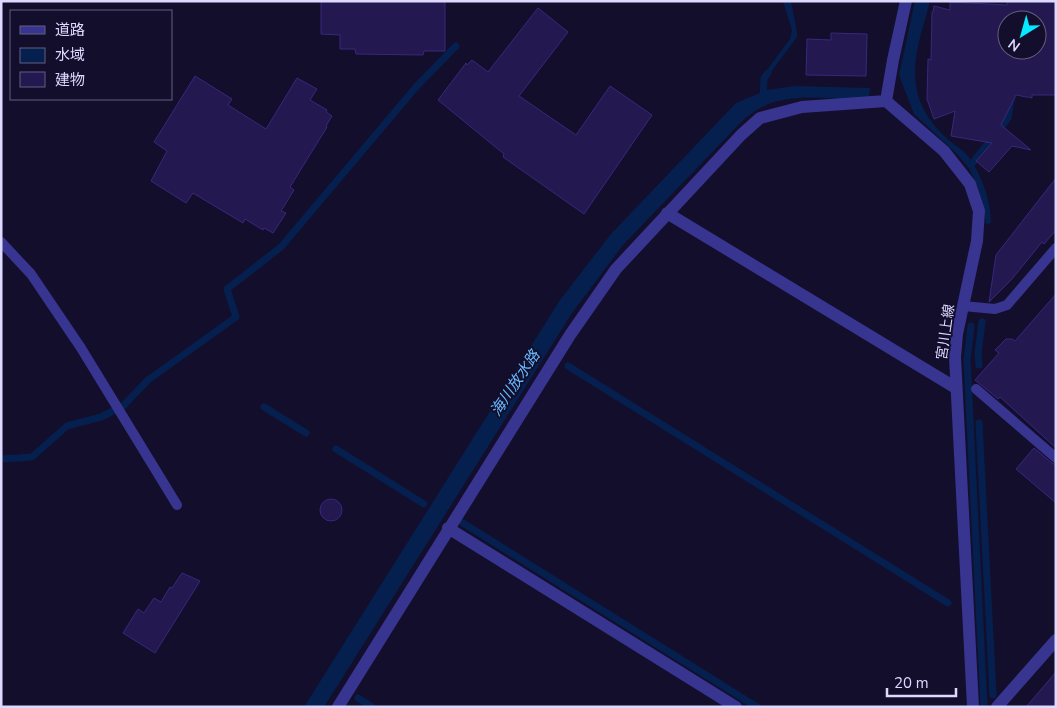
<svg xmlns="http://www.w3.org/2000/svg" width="1057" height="708" viewBox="0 0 1057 708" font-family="'Nunito Sans','Noto Sans JP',sans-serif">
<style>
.water{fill:#05204e}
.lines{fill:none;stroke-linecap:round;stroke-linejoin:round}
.stream{stroke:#05204e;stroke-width:7}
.building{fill:#23184f;stroke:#38287d;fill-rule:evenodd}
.service{stroke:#373590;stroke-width:10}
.minor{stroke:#373590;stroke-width:12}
.labels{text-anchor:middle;stroke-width:4;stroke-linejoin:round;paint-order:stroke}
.street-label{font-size:14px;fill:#ddd9ff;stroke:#130e2c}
.water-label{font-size:15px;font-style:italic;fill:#67baff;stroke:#130e2c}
</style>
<rect width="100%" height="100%" fill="#130e2c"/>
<path class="water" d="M783 1H791L797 33V37L765 80 761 78 790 39 792 30Z
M915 1H930C924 25 914 51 915 76 916 103 930 124 950 141 957 147 965 151 970 159 982 176 991 202 991 223L986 224 984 208 977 185 969 168 956 153 914 114 899 75Z
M795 86 870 88 869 98 862 100C830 99 791 92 762 107 756 110 751 114 745 118L623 245 572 313 324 707H304L560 300 611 234 736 103 767 90Z"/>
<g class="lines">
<path class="stream" d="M763 98 764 78 768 73
M971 165 1008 118 1011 100
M971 326 967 360 984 707
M979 365 978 353 982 322
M568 366 948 603
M264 407 306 433
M979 423 993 695
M336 449 424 504
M1 459 32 457 67 426 101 417 123 406 148 380 236 317 227 289 281 247 416 87 456 46
M463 523 757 707
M358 698 372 707"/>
</g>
<path class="building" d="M321 1H445V51H424L423 55 356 54 355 49H340V35L321 34Z
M1007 1 1056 2V95H1032V98L1016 95 1001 125 1031 150 1012 146 989 172 976 161 992 143 951 136 955 111 934 119 927 99 928 59 931 60 932 12H933L934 6 950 10V2L1007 5ZM1007 20H1037V50H1007Z
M538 8 568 32 519 96 576 135 610 86 652 115 584 214 503 157 504 154 438 100 466 63 467 65 472 60 488 72Z
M831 33 867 34 866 76 806 75 807 39 831 40Z
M195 76 232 99 228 105 266 129 297 78 317 89 310 100 327 110 326 112 332 116 326 126 327 127 290 187 294 190 281 211 286 213 273 233 264 228 263 230 245 219 243 223 193 193 186 203 151 181 167 151 154 142Z
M1056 178V230L1044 244 1042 242 1012 279 989 302 996 255Z
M1056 294V448L1000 397 998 399 996 397 975 380 999 353 995 350 1006 339H1012L1015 341Z
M1034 448 1052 463 1056 465V503L1016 469Z
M320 510a11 11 0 1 1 22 0a11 11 0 1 1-22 0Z
M182 573 200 581 155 653 123 633 138 609 144 613 154 598 161 602 170 587 172 588Z
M1056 672V707H1026Z"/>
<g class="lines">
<path class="service" d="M1 242 31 274 81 348 177 505
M963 306 995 309 1007 305 1056 248
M976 389 1056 458"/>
<path class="minor" d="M906 1 893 60 886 101 944 151 970 184 979 211 977 241 957 334 955 357 973 707
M667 213 956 388
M448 528 736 707
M338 707 570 335 616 269 741 135 760 118 802 107 886 101
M997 707 1056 640"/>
</g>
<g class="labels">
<g class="street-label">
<text transform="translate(945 332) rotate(-82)" y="5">宮川上線</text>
</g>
<g class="water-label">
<text transform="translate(515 383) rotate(-56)" y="5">海川放水路</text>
</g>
</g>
<rect width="1057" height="708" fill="none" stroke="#ddd9ff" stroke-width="5"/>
<rect x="10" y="10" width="162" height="90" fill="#130e2c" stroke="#645f80"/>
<rect x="20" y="26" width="25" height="8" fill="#373590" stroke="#645f80"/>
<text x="55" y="35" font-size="15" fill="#ddd9ff">道路</text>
<rect x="20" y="48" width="25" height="15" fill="#05204e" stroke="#645f80"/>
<text x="55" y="60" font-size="15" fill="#ddd9ff">水域</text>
<rect x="20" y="72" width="25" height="15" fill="#23184f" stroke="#645f80"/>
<text x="55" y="85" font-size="15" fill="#ddd9ff">建物</text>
<g transform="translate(1022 35) rotate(217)"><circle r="24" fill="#130e2c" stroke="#645f80"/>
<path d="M0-4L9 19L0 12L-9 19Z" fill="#05e8ff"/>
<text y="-8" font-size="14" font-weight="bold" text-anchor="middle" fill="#ddd9ff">N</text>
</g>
<path d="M887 688v8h69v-8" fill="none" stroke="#ddd9ff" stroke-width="2.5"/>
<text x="894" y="688" font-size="15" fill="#ddd9ff" stroke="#130e2c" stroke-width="4" paint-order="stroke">20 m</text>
</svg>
